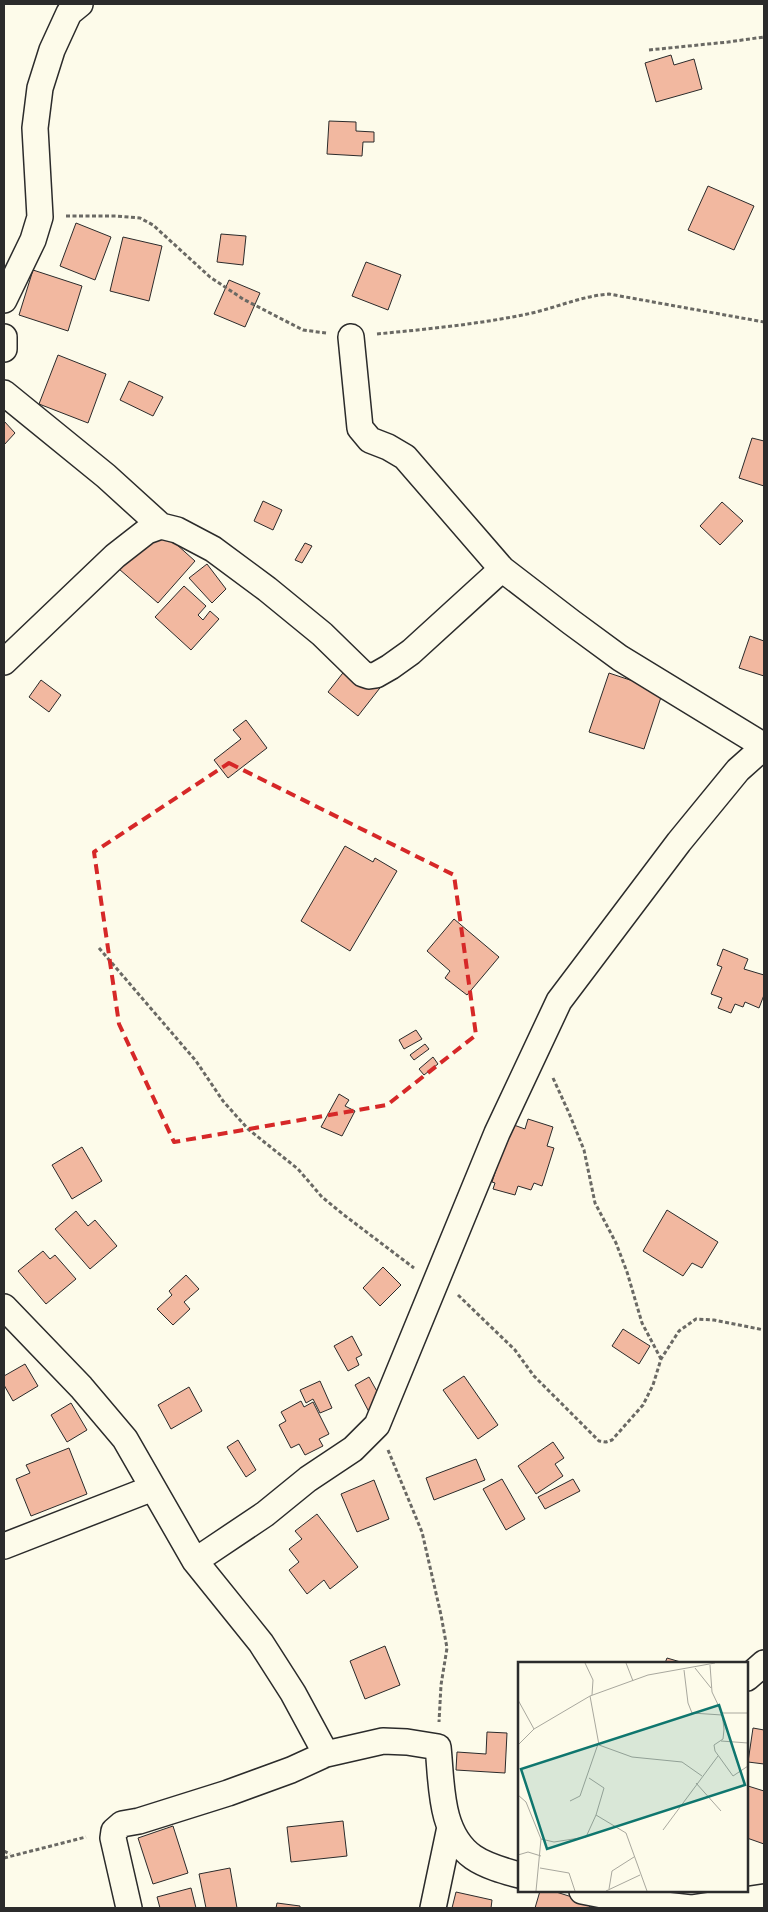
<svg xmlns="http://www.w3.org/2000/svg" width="768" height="1912" viewBox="0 0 768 1912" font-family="'Titillium Web',sans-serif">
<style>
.building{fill:#f2b8a0;stroke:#2b2b2b}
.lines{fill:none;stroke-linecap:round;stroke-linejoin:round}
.minor-casing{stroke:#2b2b2b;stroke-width:28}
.path{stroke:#6a6964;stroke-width:3;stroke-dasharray:4 2.5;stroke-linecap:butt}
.minor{stroke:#fdfbea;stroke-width:25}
.marked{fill:none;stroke:#d62828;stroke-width:4;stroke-dasharray:10 6;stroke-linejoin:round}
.inset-road{fill:none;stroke:#a9a89e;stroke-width:1}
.view{fill:#0f766e;fill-opacity:0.15;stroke:#0f766e;stroke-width:2.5}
.inset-edge{fill:none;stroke:#2b2b2b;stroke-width:2.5}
</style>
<rect width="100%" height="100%" fill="#fdfbea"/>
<path class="building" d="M671 55 674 65 694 59 702 89 656 102 645 63Z
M329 121 356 122V131L374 132V142H363L362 156 327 154Z
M708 186 754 206 734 250 688 230Z
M76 223 111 237 95 280 60 266Z
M221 234 246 236 243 265 217 262Z
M123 237 162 246 149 301 110 291Z
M366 262 401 275 388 310 352 296Z
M33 270 82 286 68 331 19 315Z
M229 280 260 293 245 327 214 314Z
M58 355 106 374 88 423 39 404Z
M129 381 163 397 153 416 120 400Z
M4 421 15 433 4 445Z
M752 438 764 441V486L739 478Z
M263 501 282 510 273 530 254 521Z
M722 502 743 521 720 545 700 526Z
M156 526 195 561 158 603 119 569Z
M305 543 312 546 302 563 295 560Z
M207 564 226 589 212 603 189 578Z
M184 586 206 606 198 615 203 620 210 611 219 619 191 650 155 617Z
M750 636 764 641V676L739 668Z
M353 660 383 684 358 716 328 692Z
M609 673 663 691 644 749 589 732Z
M41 680 61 695 49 712 29 697Z
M246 720 267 748 228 778 214 760 241 739 233 730Z
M345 846 373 862 375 858 397 871 350 951 301 921Z
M454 919 499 957 467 995 445 978 450 971 427 951Z
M723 949 748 959 744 969 764 975V995L759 1008 745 1002 743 1007 735 1004 731 1013 718 1008 722 998 711 994 722 967 717 965Z
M416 1030 422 1039 404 1049 399 1040Z
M425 1044 429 1049 414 1060 410 1055Z
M433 1057 438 1064 424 1075 419 1069Z
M339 1094 349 1100 345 1106 355 1111 342 1136 321 1127Z
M528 1119 553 1127 547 1146 554 1148 542 1186 534 1183 531 1190 518 1186 515 1195 493 1189 495 1183 492 1182 511 1124 525 1129Z
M82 1147 102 1181 72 1199 52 1165Z
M667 1210 718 1242 702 1268 692 1263 683 1276 643 1251Z
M76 1211 88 1226 95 1220 117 1246 90 1269 55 1229Z
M43 1251 50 1259 55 1255 76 1279 46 1304 18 1271Z
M383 1267 401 1285 380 1306 363 1288Z
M186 1275 199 1289 184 1302 190 1309 173 1325 157 1309 172 1295 169 1291Z
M623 1329 650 1346 639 1364 612 1346Z
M352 1336 362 1355 356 1358 359 1365 348 1371 334 1346Z
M25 1364 38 1386 13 1401 4 1385V1376Z
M464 1376 498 1425 478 1439 443 1390Z
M369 1377 384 1404 369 1412 355 1385Z
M320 1381 332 1408 320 1413 313 1399 306 1403 300 1390Z
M189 1387 202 1411 171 1429 158 1405Z
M301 1401 304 1407 313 1402 329 1434 319 1439 323 1446 305 1455 299 1444 291 1448 279 1425 286 1421 281 1412Z
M71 1403 87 1430 67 1442 51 1415Z
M238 1440 256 1470 246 1477 227 1447Z
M553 1442 564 1458 555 1464 563 1476 536 1494 518 1466Z
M69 1448 87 1494 31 1516 16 1479 30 1473 26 1465Z
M476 1459 485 1480 434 1500 426 1478Z
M502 1479 525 1519 506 1530 483 1489Z
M573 1479 580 1491 545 1509 538 1497Z
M374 1480 389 1519 357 1532 341 1494Z
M317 1514 358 1567 330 1589 324 1580 307 1594 289 1570 299 1562 289 1549 302 1539 295 1531Z
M385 1646 400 1685 365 1699 350 1661Z
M667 1658 684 1663H665Z
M753 1728 764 1730V1764L748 1762Z
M487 1732 507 1733 505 1773 456 1770 457 1752 486 1754Z
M748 1786 764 1791V1844L747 1838Z
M343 1821 347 1856 291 1862 287 1827Z
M173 1826 188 1873 153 1884 138 1838Z
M230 1868 237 1908H206L199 1874Z
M191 1888 196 1908H160L157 1897Z
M540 1891H553L591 1903 589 1908H535Z
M456 1892 492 1900 491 1908H452Z
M277 1903 300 1906V1908H276Z"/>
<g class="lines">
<g class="minor-casing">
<path id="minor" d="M4 300 33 240 40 217 35 128 40 88 52 50 69 13 80 4
M4 337V349
M351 337 360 428 370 440 388 447 405 457 502 569 571 622 620 658 764 746
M4 393 106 476 161 526
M4 662 115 556 147 531 161 526 177 530 213 549 267 589 322 634 363 674 369 676 376 675 390 667 411 652 502 569
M4 1307 81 1387 125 1439 195 1561 261 1643 293 1693 326 1754
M4 1546 153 1488
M195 1561 265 1514 308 1479 353 1449 377 1425 497 1133 559 1001 679 842 738 770 756 754 764 751
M747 1678 764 1663
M582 1891 638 1902 691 1908 764 1897
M129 1908 113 1838 114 1831 122 1824 139 1821 228 1793 291 1770 326 1754 383 1741 407 1742 438 1747C442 1784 439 1833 473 1857 486 1866 504 1871 519 1875
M433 1908 450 1827"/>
</g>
<path class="path" d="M649 50 728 42 764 37
M66 216H116L140 218 153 225 210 277 243 299 303 330 326 333
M377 334C428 329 481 324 532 313 558 307 582 296 609 294L764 322
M99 948 196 1061 223 1101 248 1129 298 1169 322 1197 344 1215 414 1268
M553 1078 569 1113 584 1150 595 1203 616 1243 627 1272 642 1323 661 1359
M458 1295 515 1350 534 1376 599 1441 606 1442 612 1440 643 1405 653 1385 661 1359 679 1331 696 1319 714 1320 764 1330
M388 1450 422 1532 441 1615 447 1648 441 1685 439 1722
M4 1851 10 1854
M4 1858 86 1837"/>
<use href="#minor" class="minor"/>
</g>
<path class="marked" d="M229 763 454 875 476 1035 387 1105 174 1142 119 1024 94 852Z"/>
<g transform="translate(518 1662)">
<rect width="230" height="230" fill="#fdfbea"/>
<path class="inset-road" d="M67 1 75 18 74 33M108 1 115 19M192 3 194 30 204 51 206 67 205 77 196 83 197 89 215 114 230 104M177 6 193 26M166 8 170 41 174 51 204 53M72 34 81 83 114 95 164 100 184 114M0 38 16 67M204 51H230M203 79 230 81M0 83 16 67 72 34 130 13 197 1M71 116 86 126 78 153 108 171 129 229M178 121 203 149M0 133 8 140 23 177 18 229M52 139 62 134 80 82M145 168 200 94M23 177 36 180 68 175 78 153M0 193 10 190 23 194M22 206 51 211 57 229M91 227 94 209 116 195M88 229 122 213"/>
<path class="view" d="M201 43 227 123 29 187 3 107Z"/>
<rect width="230" height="230" class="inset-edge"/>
</g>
<rect width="768" height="1912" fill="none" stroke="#2b2b2b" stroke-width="10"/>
</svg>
